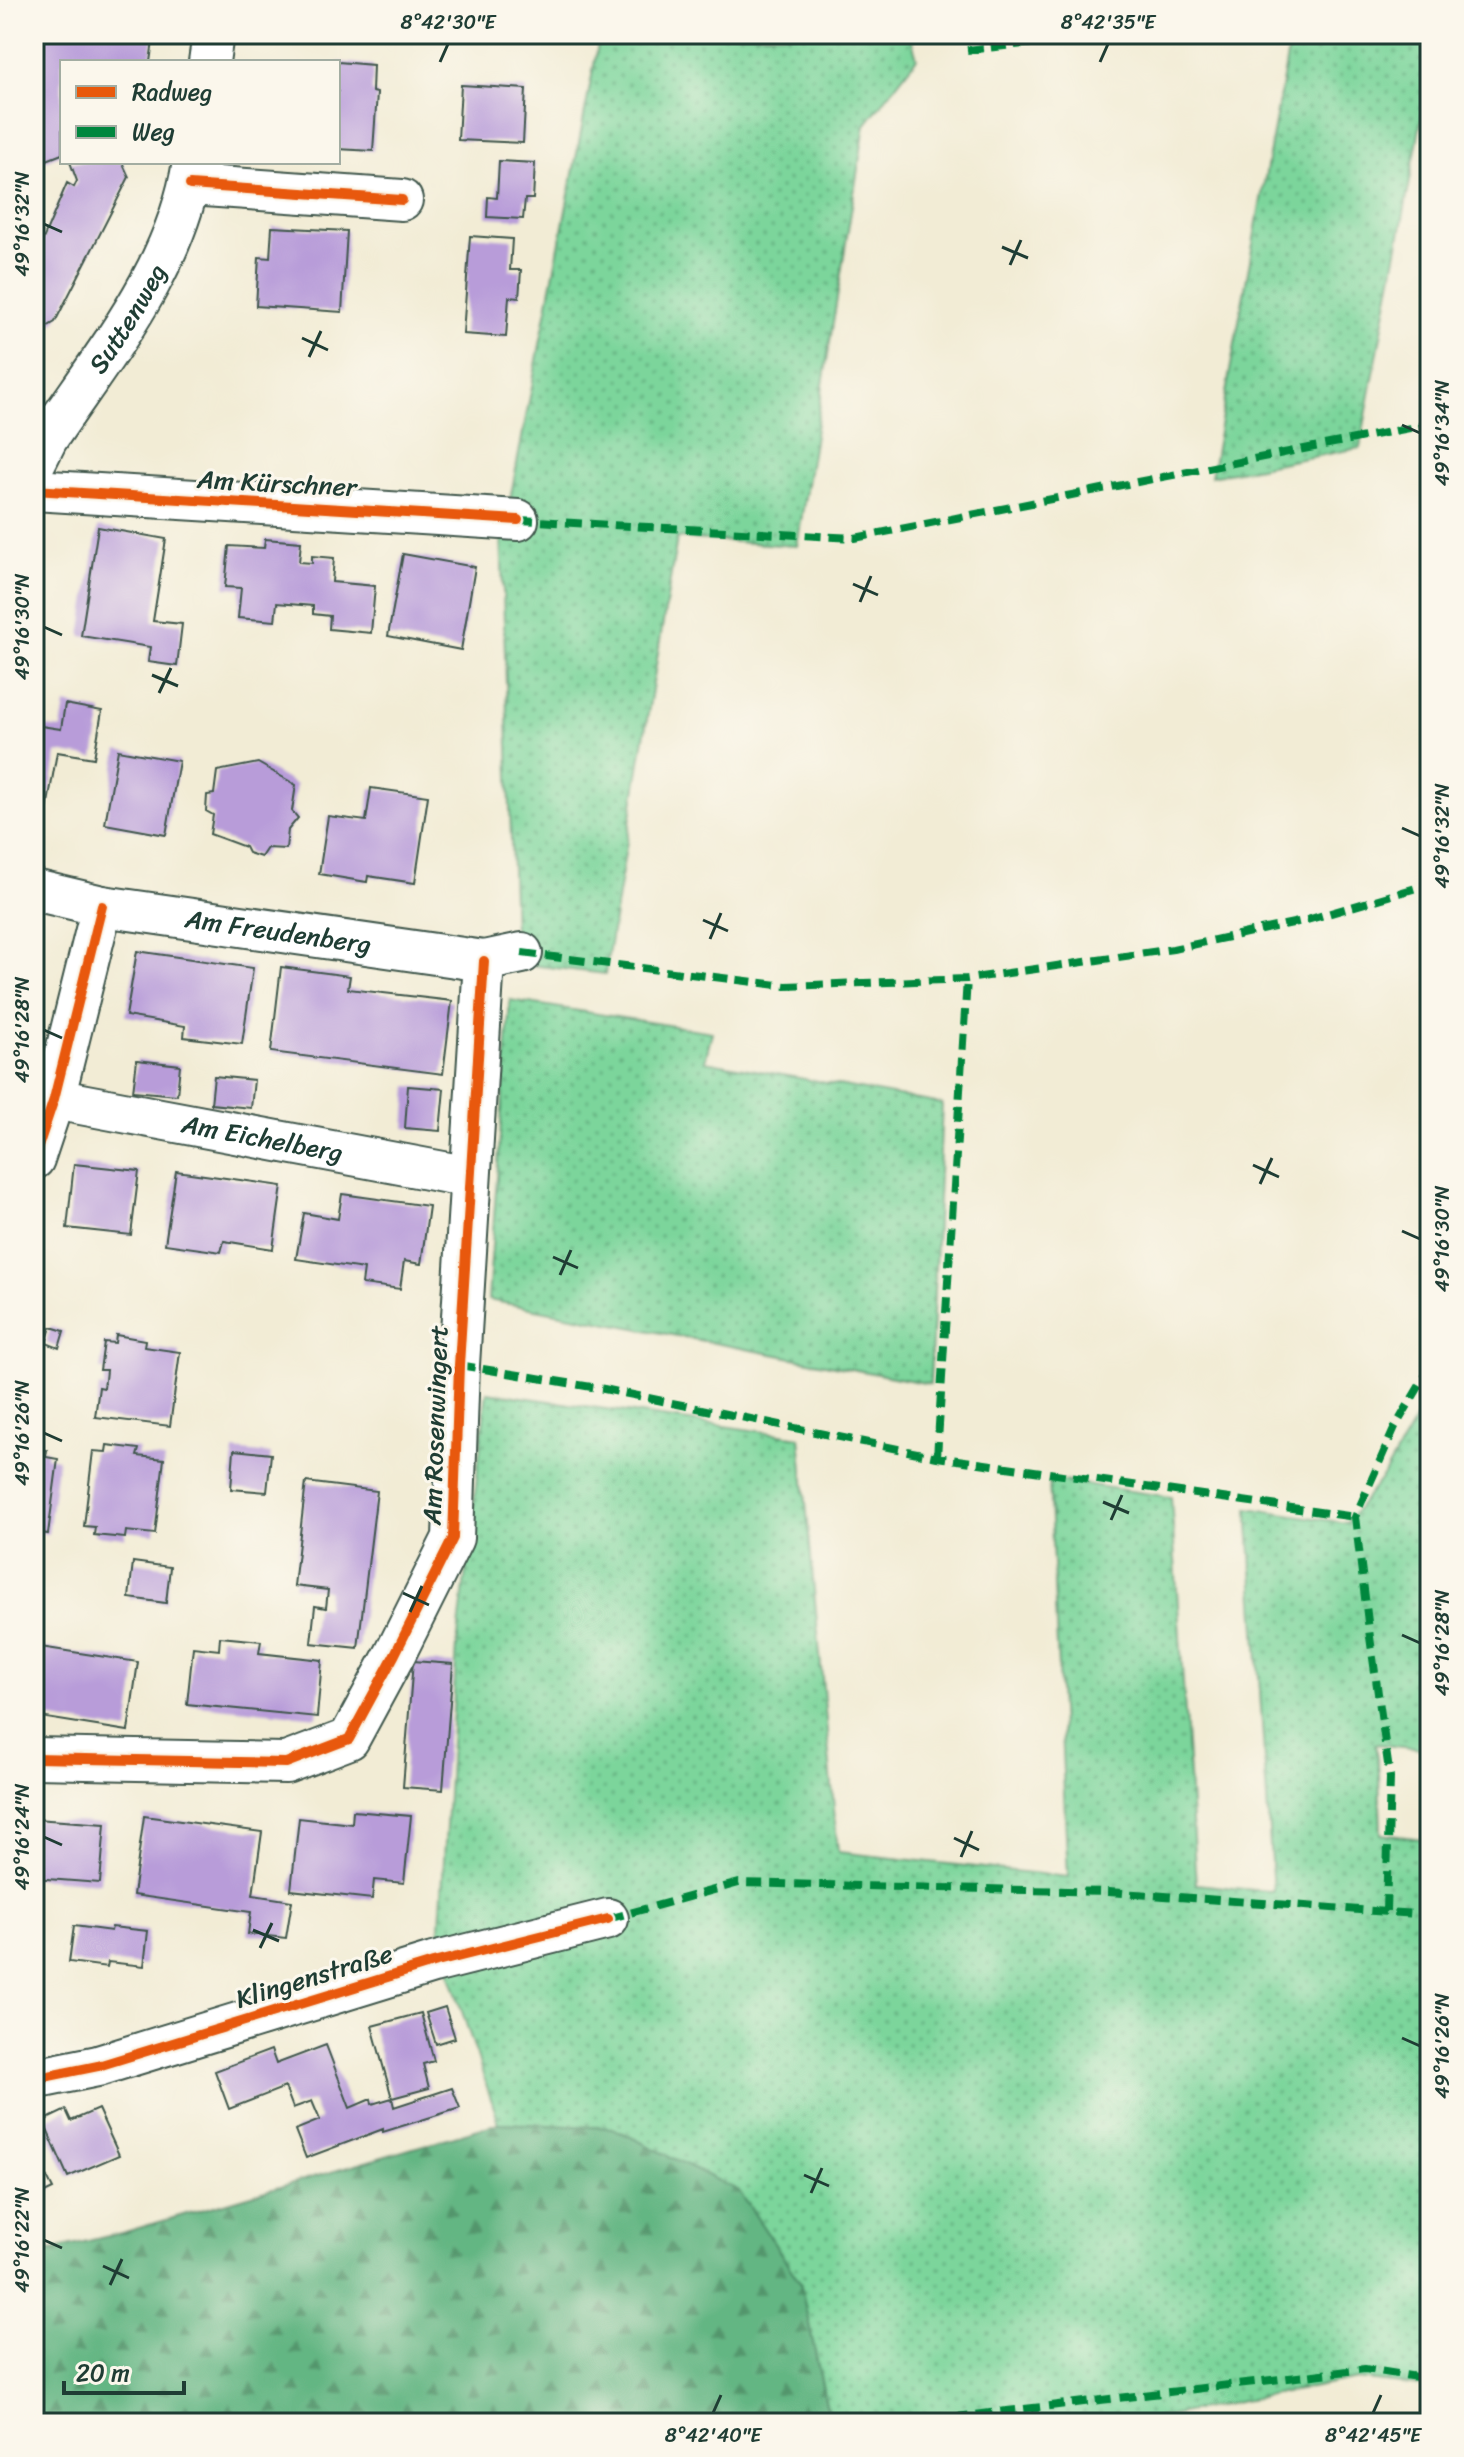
<svg xmlns="http://www.w3.org/2000/svg" width="1464" height="2457" viewBox="0 0 1464 2457" font-family="Sriracha,sans-serif">
<style>
.green{fill:url(#green-dots);stroke:#4d8968;stroke-width:2}
.forest{fill:url(#forest-firs);stroke:#427a5c;stroke-width:2}
.building{fill:#b89cd9}
.lines{fill:none;stroke-linecap:round;stroke-linejoin:round}
.minor-casing{stroke:#3f574c;stroke-width:44}
.minor{stroke:#fff;stroke-width:40}
.quiet{stroke:#00873e;stroke-width:8;stroke-dasharray:16 8;stroke-linecap:butt}
.cycleway-casing{stroke:#fbf7ec;stroke-width:15}
.cycleway{stroke:#e8590c;stroke-width:10}
.ticks{fill:none;stroke:#1f3d34;stroke-width:3}
.labels{text-anchor:middle;stroke-width:6;stroke-linejoin:round;paint-order:stroke}
.street-label{font-size:26px;fill:#1f3d34;stroke:#fbf7ec}
.neatline{fill:none;stroke:#1f3d34;stroke-width:3}
.ticks-label{font-size:20px;text-anchor:middle;fill:#1f3d34}
</style>
<defs>
<pattern id="green-dots" width="8" height="8" patternUnits="userSpaceOnUse" patternTransform="scale(2)"><rect width="8" height="8" fill="#7bd59b"/><path d="M2 2h.1M6 6h.1" fill="none" stroke="#64ae7f" stroke-width="1.8" stroke-linecap="round"/></pattern>
<pattern id="forest-firs" width="22" height="20" patternUnits="userSpaceOnUse" patternTransform="scale(2)"><rect width="22" height="20" fill="#64b683"/><path d="M5 1l3.5 6h-7zM16 11l3.5 6h-7z" fill="#52956c"/></pattern>
</defs>
<rect width="100%" height="100%" fill="#fbf7ec"/>
<filter id="ink" filterUnits="userSpaceOnUse"><feTurbulence type="fractalNoise" baseFrequency=".0125" numOctaves="2"/><feDisplacementMap in="SourceGraphic" scale="16" xChannelSelector="R" yChannelSelector="G"/><feConvolveMatrix kernelMatrix="1 2 1 2 8 2 1 2 1" color-interpolation-filters="sRGB"/></filter>
<filter id="wash" filterUnits="userSpaceOnUse"><feTurbulence type="fractalNoise" baseFrequency=".006" numOctaves="4" result="noise"/><feDisplacementMap in="SourceGraphic" scale="32" xChannelSelector="R" yChannelSelector="G"/><feGaussianBlur stdDeviation="1.8" result="paint"/><feColorMatrix in="noise" values="0 0 0 0 0 0 0 0 0 0 0 0 0 0 0 0 0 1.4 0 .05"/><feComposite in="paint" operator="in"/></filter>
<g filter="url(#wash)">
<rect width="100%" height="100%" fill="#f2ecd5"/>
<path class="green" d="M600 34H910L917 58 865 125 797 546 677 538 605 974 515 963 501 530 510 500Z
M1291 34H1430V74L1360 448 1211 476Z
M510 1000 712 1032 705 1061 942 1104 930 1384 488 1300Z
M487 1392 800 1437 838 1852 1068 1877 1049 1479 1171 1497 1196 1884 1273 1892 1248 1508 1346 1523 1384 1475 1430 1394V1750L1375 1744 1379 1773 1381 1834 1430 1840V2387L1357 2379 1129 2423H989L988 2420 966 2423H830L800 2282 613 2128 499 2123 439 1942 457 1645Z"/>
<path class="forest" d="M499 2123 613 2128 739 2191 800 2282 830 2423H34V2254L125 2232Z"/>
<g id="blocks">
<path class="building" d="M34 34H154L150 62H62V154L34 165Z
M338 62 373 65 372 92 377 93 373 151 338 149Z
M461 85 526 89 523 143 458 140Z
M499 161 535 163 533 199H525L523 219 487 217 488 197 497 198Z
M70 162H122L129 177 55 322 45 328 44 335 34 339V266L41 264 38 251 67 183 74 187 77 181Z
M272 227 347 231 342 312 256 306 259 257 270 258Z
M470 236 512 239 510 270H521L519 298 509 297 506 337 463 334Z
M98 527 166 539 153 621 182 624 177 666 148 662 150 647 81 636Z
M265 539 301 542 299 562 312 563V556L334 558 332 582 375 586 371 633 329 629 330 616 313 614V606L277 603 275 621 238 618 241 588 225 587 229 546 264 548Z
M403 554 475 567 461 650 388 636Z
M65 704 102 711 94 758 57 752 47 809 34 807V725L61 729Z
M118 750 179 761 166 835 105 824Z
M258 763 296 785 292 811 298 818 288 830 286 849 267 848 261 857 248 853 245 847 210 834 213 815 206 811 207 795 214 794 217 771Z
M371 788 428 796 415 883 368 876 367 882 319 874 328 816 366 821Z
M137 951 253 968 242 1044 184 1037 185 1026 126 1016Z
M281 967 350 976 348 989 452 1001 443 1074 271 1052Z
M137 1060 180 1065 177 1095 133 1091Z
M214 1076 254 1080 251 1108 211 1104Z
M408 1086 444 1089 440 1131 405 1128Z
M74 1164 139 1171 131 1235 67 1228Z
M176 1171 282 1186 273 1249 224 1241 221 1252 165 1244Z
M342 1194 429 1206 421 1264 404 1261 400 1289 362 1284 364 1269 296 1259 304 1213 338 1219Z
M51 1327 64 1331 59 1348 46 1343Z
M116 1335 145 1340 144 1347 180 1352 170 1426 95 1417 99 1387 104 1388 105 1380 106 1370H100L104 1342 115 1343Z
M107 1445 139 1449 137 1456 164 1459 155 1534 126 1531 125 1538 94 1535 95 1527 84 1526 93 1451 106 1452Z
M34 1448 47 1450 46 1457 58 1459 48 1534 34 1532Z
M234 1450 271 1454 267 1492 231 1489Z
M306 1482 377 1491 358 1648 311 1643 315 1606 326 1608 328 1590 294 1586Z
M133 1562 170 1567 166 1603 129 1598Z
M220 1637 261 1641 259 1653 322 1660 317 1717 187 1704 193 1647 219 1650Z
M34 1646 138 1662 128 1731 34 1716Z
M413 1661 453 1664 443 1790 403 1787Z
M353 1811 411 1816 404 1883 374 1880 372 1899 291 1890 299 1818 352 1824Z
M144 1816 262 1832 253 1895 292 1901 286 1938 248 1934 251 1912 133 1895Z
M35 1819 105 1824 100 1883 34 1878Z
M74 1926 111 1931 112 1927 148 1931 144 1966 108 1962 107 1967 69 1962Z
M445 2007 455 2038 436 2044 426 2013Z
M421 2013 434 2061 423 2064 429 2088 392 2098 372 2026Z
M326 2045 350 2108 371 2099 372 2104 392 2098 394 2107 452 2088 460 2108 383 2132V2129L306 2158 295 2130 320 2120 312 2101 293 2108 285 2087 229 2109 215 2071 271 2050 276 2064Z
M98 2109 119 2155 68 2177 43 2121 66 2110 71 2121Z
M34 2152 53 2189 34 2198Z"/>
</g>
</g>
<g filter="url(#ink)">
<use href="#blocks" fill-opacity="0" stroke="#3f574c" stroke-width="2"/>
<g class="lines">
<g class="minor-casing">
<g id="minor">
<path d="M209 62 213 34"/>
<path d="M190 185 402 200"/>
<path id="s1" d="M34 465 47 439C105 353 177 267 193 162"/>
<path d="M34 490 518 520"/>
<path id="s2" d="M34 890 102 906 484 961 522 953"/>
<path id="s3" d="M54 1099 470 1177"/>
<path d="M34 1159 54 1099 102 906"/>
<path d="M34 1758 286 1763 349 1739 395 1654 453 1538 459 1365 484 961"/>
<path d="M34 2079 98 2066 433 1963 608 1919"/>
</g>
</g>
<use href="#minor" class="minor"/>
<path class="quiet" d="M967 50 1119 34
M518 520 855 538 1430 424
M522 953 786 986 967 979 1173 949 1307 920 1430 884
M459 1365 604 1389 937 1457 1355 1517
M937 1457 967 979
M1386 1911 1390 1778 1369 1630 1355 1517 1395 1427 1430 1368
M608 1919 739 1883 1108 1892 1430 1915
M905 2423 1365 2369 1430 2379"/>
<g class="cycleway-casing">
<path id="cycleway" d="M190 185 402 200
M34 490 518 520
M34 1159 54 1099 102 906
M34 1758 286 1763 349 1739 395 1654 453 1538 459 1365 484 961
M34 2079 98 2066 433 1963 608 1919"/>
</g>
<use href="#cycleway" class="cycleway"/>
</g>
</g>
<path class="ticks" d="M440 62 448 44M1100 62 1108 44M44 224 62 232M1002 247 1028 258M1010 265 1021 240M302 338 328 350M309 357 321 331M1402 425 1420 433M853 584 878 595M860 602 871 576M44 627 62 635M152 675 178 686M159 693 171 668M1402 828 1420 836M703 920 728 931M710 939 721 913M44 1030 62 1038M1253 1165 1279 1177M1260 1184 1272 1158M1402 1231 1420 1239M553 1257 578 1268M560 1275 571 1250M44 1433 62 1441M1103 1502 1129 1513M1111 1520 1122 1495M403 1593 429 1605M410 1612 422 1586M1402 1635 1420 1643M44 1837 62 1845M954 1838 979 1850M961 1857 972 1831M253 1930 279 1941M260 1948 272 1923M1402 2038 1420 2046M804 2175 829 2186M811 2193 822 2168M44 2240 62 2248M103 2266 129 2278M110 2285 122 2259M713 2413 721 2395M1373 2413 1381 2395"/>
<g class="labels">
<g class="street-label">
<text dy="9" stroke="none"><textPath href="#s1" startOffset="174">Suttenweg</textPath></text>
<text transform="translate(277 483) rotate(3)" y="9">Am Kürschner</text>
<text dy="9" stroke="none"><textPath href="#s2" startOffset="248">Am Freudenberg</textPath></text>
<text dy="9" stroke="none"><textPath href="#s3" startOffset="212">Am Eichelberg</textPath></text>
<text transform="translate(435 1425) rotate(-88)" y="9">Am Rosenwingert</text>
<text transform="translate(314 1976) rotate(-17)" y="9">Klingenstraße</text>
</g>
</g>
<rect width="1464" height="2457" fill="none" stroke="#fbf7ec" stroke-width="88"/>
<rect x="60" y="60" width="280" height="104" fill="#fbf7ec" stroke="#a3ada2" stroke-width="2"/>
<rect x="76" y="86" width="40" height="12" fill="#e8590c" stroke="#a3ada2" stroke-width="2"/>
<text x="132" y="100" font-size="24" fill="#1f3d34">Radweg</text>
<rect x="76" y="126" width="40" height="12" fill="#00873e" stroke="#a3ada2" stroke-width="2"/>
<text x="132" y="140" font-size="24" fill="#1f3d34">Weg</text>
<path d="M64 2381v12h120v-12" fill="none" stroke="#1f3d34" stroke-width="4"/>
<text x="76" y="2381" font-size="24" fill="#1f3d34" stroke="#fbf7ec" stroke-width="6" paint-order="stroke">20 m</text>
<rect x="44" y="44" width="1376" height="2369" class="neatline"/>
<g class="ticks-label">
<text x="448" y="29">8°42'30"E</text>
<text x="1108" y="29">8°42'35"E</text>
<text transform="translate(22 224) rotate(-90)" y="7">49°16'32"N</text>
<text transform="translate(1442 433) rotate(-90)" y="7">49°16'34"N</text>
<text transform="translate(22 627) rotate(-90)" y="7">49°16'30"N</text>
<text transform="translate(1442 836) rotate(-90)" y="7">49°16'32"N</text>
<text transform="translate(22 1030) rotate(-90)" y="7">49°16'28"N</text>
<text transform="translate(1442 1239) rotate(-90)" y="7">49°16'30"N</text>
<text transform="translate(22 1433) rotate(-90)" y="7">49°16'26"N</text>
<text transform="translate(1442 1643) rotate(-90)" y="7">49°16'28"N</text>
<text transform="translate(22 1837) rotate(-90)" y="7">49°16'24"N</text>
<text transform="translate(1442 2046) rotate(-90)" y="7">49°16'26"N</text>
<text transform="translate(22 2240) rotate(-90)" y="7">49°16'22"N</text>
<text x="713" y="2442">8°42'40"E</text>
<text x="1373" y="2442">8°42'45"E</text>
</g>
</svg>
